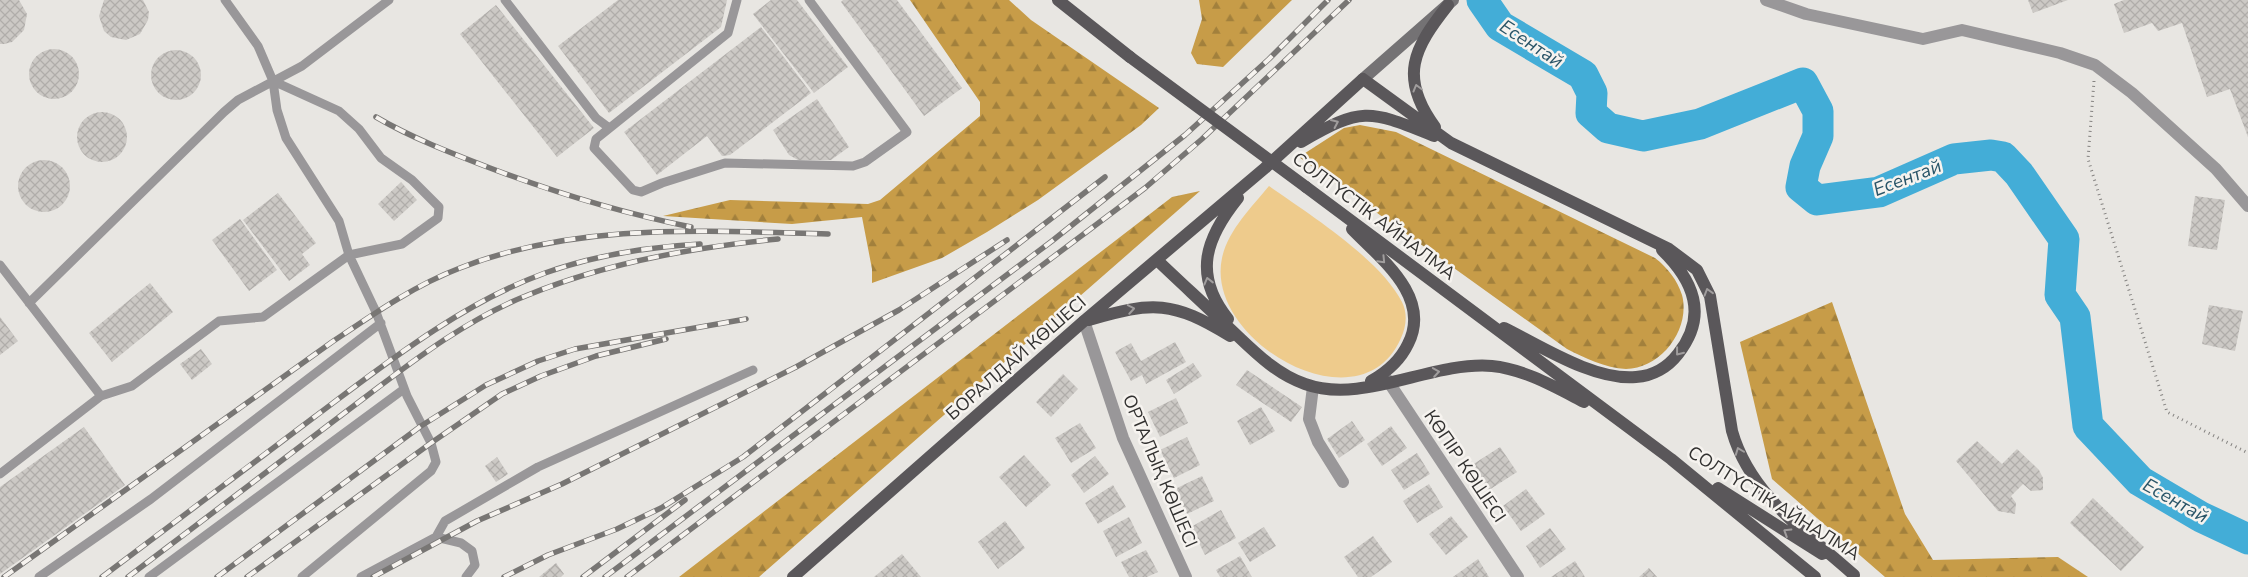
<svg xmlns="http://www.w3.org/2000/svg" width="2248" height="577" viewBox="0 0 2248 577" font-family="'Nunito Sans',sans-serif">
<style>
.green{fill:#eecb8c}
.forest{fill:url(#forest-firs)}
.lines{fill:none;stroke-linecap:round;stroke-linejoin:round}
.river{stroke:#43add7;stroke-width:31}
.building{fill:url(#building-cross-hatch)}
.path{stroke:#858381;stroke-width:3;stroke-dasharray:1 4;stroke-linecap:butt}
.service{stroke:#999799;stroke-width:9}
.minor{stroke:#999799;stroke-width:12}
.secondary{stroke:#747274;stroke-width:12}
.primary{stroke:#5a575a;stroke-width:12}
.rail-casing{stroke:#787674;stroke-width:5.5}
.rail{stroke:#f6f3ef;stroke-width:4;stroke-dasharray:11;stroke-linecap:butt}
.primary-bridge{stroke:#5a575a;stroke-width:12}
.oneway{stroke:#a09d9d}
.labels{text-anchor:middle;stroke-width:5;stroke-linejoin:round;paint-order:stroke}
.street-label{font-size:18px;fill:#323130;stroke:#f6f3ef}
.water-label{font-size:19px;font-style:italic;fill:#2a5568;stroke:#f6f3ef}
</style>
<defs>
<pattern id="forest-firs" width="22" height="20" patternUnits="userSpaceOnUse" patternTransform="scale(1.25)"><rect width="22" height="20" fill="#c79c48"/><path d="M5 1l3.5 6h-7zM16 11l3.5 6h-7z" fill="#a2803c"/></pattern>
<pattern id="building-cross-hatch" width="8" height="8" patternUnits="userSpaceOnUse" patternTransform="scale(1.25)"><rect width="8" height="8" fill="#ccc9c5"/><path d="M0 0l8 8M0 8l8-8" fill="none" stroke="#b0adaa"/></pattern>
</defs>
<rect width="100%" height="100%" fill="#e8e6e2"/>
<path class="green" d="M1269 186C1309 214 1380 259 1402 302 1408 314 1406 327 1401 338 1361 431 1204 341 1222 258 1228 230 1252 207 1269 186Z"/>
<path class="forest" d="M910 0H1009L1031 20 1159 108 1141 125 1038 200 987 232 942 258 872 283V269L862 217 792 224 663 216 730 200 868 204 880 200 980 116V102Z
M1199 0H1292L1223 67 1197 64 1191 53 1202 19Z
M1360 125 1396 132 1655 258C1668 268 1677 280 1682 295 1691 329 1661 369 1626 369 1605 368 1585 358 1567 349L1299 157 1344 128Z
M1200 191 759 577H679L1172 197Z
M1832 302 1905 514 1933 560 2058 557 2088 577H1885L1772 479 1740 342Z"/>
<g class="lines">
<path class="river" d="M1482 0 1500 26 1583 75 1592 93 1591 113 1608 128 1643 136 1700 124 1803 83 1818 111V136L1805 166 1801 187 1817 200 1879 192 1954 159 1991 155 2003 157 2019 174 2064 239 2060 295 2075 317 2088 426 2140 481 2201 517 2248 539"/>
</g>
<path class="building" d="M0 0H19L27 14 24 30 12 42 4 44H0Z
M104 0H143L149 12 148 20 140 34 126 40 111 37 104 31 99 16Z
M618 0H727L721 27 609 113 558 46Z
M771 0H797L848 67 814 93 753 14Z
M843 0H897L962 88 924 116 841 2Z
M2028 0H2068L2033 13Z
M2124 0H2248V137L2230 89 2207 97 2182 23 2158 31 2152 23 2124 33 2114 4Z
M496 5 594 128 557 157 460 34Z
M761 27 811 93 730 155 722 156 707 136 657 175 624 132Z
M29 74a25 25 0 1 1 50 0a25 25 0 1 1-50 0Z
M151 75a25 25 0 1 1 50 0a25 25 0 1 1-50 0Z
M817 99 849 147 831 160H798L789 155 773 130Z
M77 137a25 25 0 1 1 50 0a25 25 0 1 1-50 0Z
M18 186a26 26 0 1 1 52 0a26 26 0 1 1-52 0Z
M401 182 417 200 394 221 378 204Z
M278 193 316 243 302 254 310 265 289 281 243 220Z
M2195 196 2225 200 2217 250 2188 246Z
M240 219 277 270 249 291 212 240Z
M150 283 173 312 112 362 89 333Z
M2209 305 2243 311 2235 351 2202 344Z
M0 317 18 341 0 355Z
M1175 342 1186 362 1146 384 1142 375 1131 381 1115 352 1131 343 1141 361Z
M201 349 212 364 192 380 180 364Z
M1193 363 1202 376 1174 394 1166 380Z
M1247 370 1302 407 1291 422 1236 385Z
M1063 374 1078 389 1051 417 1036 402Z
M1176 398 1188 423 1160 437 1148 412Z
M1261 407 1275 431 1250 445 1237 421Z
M1352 421 1365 440 1339 458 1327 439Z
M1080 423 1096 448 1071 463 1055 438Z
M1391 426 1407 448 1382 466 1367 444Z
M84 427 125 485 0 574V487Z
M1187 437 1200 465 1174 478 1160 450Z
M1977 441 2002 464 2017 449 2039 470 2043 478V490L2031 491 2023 484 2011 496 2016 503 2015 514 1998 511 1956 461Z
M1500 447 1517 472 1489 490 1472 465Z
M1417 453 1430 474 1404 490 1391 470Z
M1024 455 1051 485 1026 507 999 477Z
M1095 456 1109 474 1084 493 1071 475Z
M497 457 508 474 496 482 485 466Z
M1202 476 1214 501 1187 514 1175 489Z
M1429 484 1443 507 1417 523 1403 501Z
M1113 485 1126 507 1098 524 1085 503Z
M1526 489 1545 514 1521 531 1503 506Z
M2093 498 2144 547 2121 571 2070 523Z
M1221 510 1236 538 1205 555 1191 527Z
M1451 516 1468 537 1446 555 1429 534Z
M1129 517 1142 543 1116 557 1103 531Z
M1005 521 1025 548 998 569 978 542Z
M1264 527 1276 546 1250 562 1238 543Z
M1550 528 1566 549 1540 568 1526 546Z
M1373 536 1392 562 1371 577H1358L1344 557Z
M1146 550 1158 572 1147 577H1129L1121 562Z
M902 554 921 577H874Z
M1240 556 1252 577H1220L1216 570Z
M1478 559 1489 577H1453Z
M1575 561 1585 577H1551Z
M556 563 564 574 561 577H539Z
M1649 568 1657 577H1639Z"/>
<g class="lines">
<path class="path" d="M2094 81 2088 159 2167 412 2248 453"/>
<path class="service" d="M505 0 596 118 608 127
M737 0 728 33 596 139 594 148 633 190 641 192 662 183 725 163 853 166 865 162 907 132 809 0
M273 81 339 111 359 129 381 158 412 180 439 207 438 218 402 244 349 255 376 312 407 396 431 443 436 462 431 471 302 577
M0 265 101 396 0 474
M29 303 224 112 238 100 302 66 389 0
M101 396 132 386 219 321 263 317 349 255 339 221 286 138 277 110 273 81 258 46 225 0
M436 537 461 543 472 551 475 565 466 577
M39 577 151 499 381 323
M149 577 404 389
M361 577 436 537 445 521 538 467 753 370"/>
<path class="minor" d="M1766 0 1806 14 1923 39 1962 30 2060 53 2095 65 2132 93 2216 169 2248 206
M1084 321 1123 438 1186 577
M1384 375 1518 577
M1313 387 1309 419 1318 442 1343 482"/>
<path class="secondary" d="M1363 79 1453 0"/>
<path class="primary" d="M1058 0 1130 57
M1435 127C1398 77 1414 48 1448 5
M1301 142C1363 106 1369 110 1434 136
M1306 187 1671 459 1815 577
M1352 229C1381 259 1432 297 1408 344 1400 361 1387 372 1371 381
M1157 260C1180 282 1203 303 1226 325 1250 347 1273 373 1305 384 1363 405 1431 361 1492 366 1524 369 1555 387 1584 402
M1228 319C1193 275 1205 239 1238 198
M1089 320C1153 301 1173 301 1230 336
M1504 328C1541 346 1594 381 1636 377 1653 376 1668 367 1678 354 1708 316 1694 281 1662 250
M1718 488 1822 554
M793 577 1084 321 1265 168 1363 79 1451 143 1669 249 1697 270 1710 296 1732 431C1750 495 1807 533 1854 575"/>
<g class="rail-casing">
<path id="rail" d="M376 117C412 138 451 153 490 168 556 193 622 213 691 227
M4 577 332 342C372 315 413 286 460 268 577 222 704 231 828 234
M102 577C172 524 242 471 313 418 385 364 460 304 545 273 595 255 648 247 700 244
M128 577C198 524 268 471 339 417 398 373 459 322 528 295 606 263 694 247 778 239
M217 577 421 426 486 385 538 361 575 349 746 319
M247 577 431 443 502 394 541 376 596 356 666 339
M373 577 477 521 562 484 796 367 899 310 1007 240
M504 577 548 555 617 529 661 508 743 457 1105 177
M583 577 685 500
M605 577 1052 241 1185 135 1269 59 1328 0
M627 577 1145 188 1202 139 1349 0"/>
</g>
<use href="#rail" class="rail"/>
<path class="primary-bridge" d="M1130 57 1306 187"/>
</g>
<defs><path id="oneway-chevron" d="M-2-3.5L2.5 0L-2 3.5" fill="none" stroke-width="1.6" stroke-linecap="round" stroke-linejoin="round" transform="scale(1.25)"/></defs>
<g class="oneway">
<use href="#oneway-chevron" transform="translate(1417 88) rotate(-105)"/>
<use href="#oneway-chevron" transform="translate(1335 123) rotate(-25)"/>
<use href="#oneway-chevron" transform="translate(1382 260) rotate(46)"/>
<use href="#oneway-chevron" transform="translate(1208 281) rotate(-104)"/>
<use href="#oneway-chevron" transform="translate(1708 292) rotate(-107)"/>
<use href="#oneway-chevron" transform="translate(1131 309) rotate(-10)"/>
<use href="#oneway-chevron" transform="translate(1679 352) rotate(128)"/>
<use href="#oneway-chevron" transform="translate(1436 372) rotate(-9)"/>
<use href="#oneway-chevron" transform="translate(1739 451) rotate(-111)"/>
<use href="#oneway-chevron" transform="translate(1787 532) rotate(-148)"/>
</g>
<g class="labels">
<g class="street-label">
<text transform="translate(1374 216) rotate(37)" y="6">СОЛТҮСТІК АЙНАЛМА</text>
<text transform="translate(1016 358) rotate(-41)" y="6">БОРАЛДАЙ КӨШЕСІ</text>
<text transform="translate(1465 466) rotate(56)" y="6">КӨПІР КӨШЕСІ</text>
<text transform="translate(1160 471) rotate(67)" y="6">ОРТАЛЫҚ КӨШЕСІ</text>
<text transform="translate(1774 503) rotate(32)" y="6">СОЛТҮСТІК АЙНАЛМА</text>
</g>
<g class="water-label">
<text transform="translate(1532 43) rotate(33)" y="7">Есентай</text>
<text transform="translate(1907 177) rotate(-21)" y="7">Есентай</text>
<text transform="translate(2176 500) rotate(29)" y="7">Есентай</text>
</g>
</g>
</svg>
